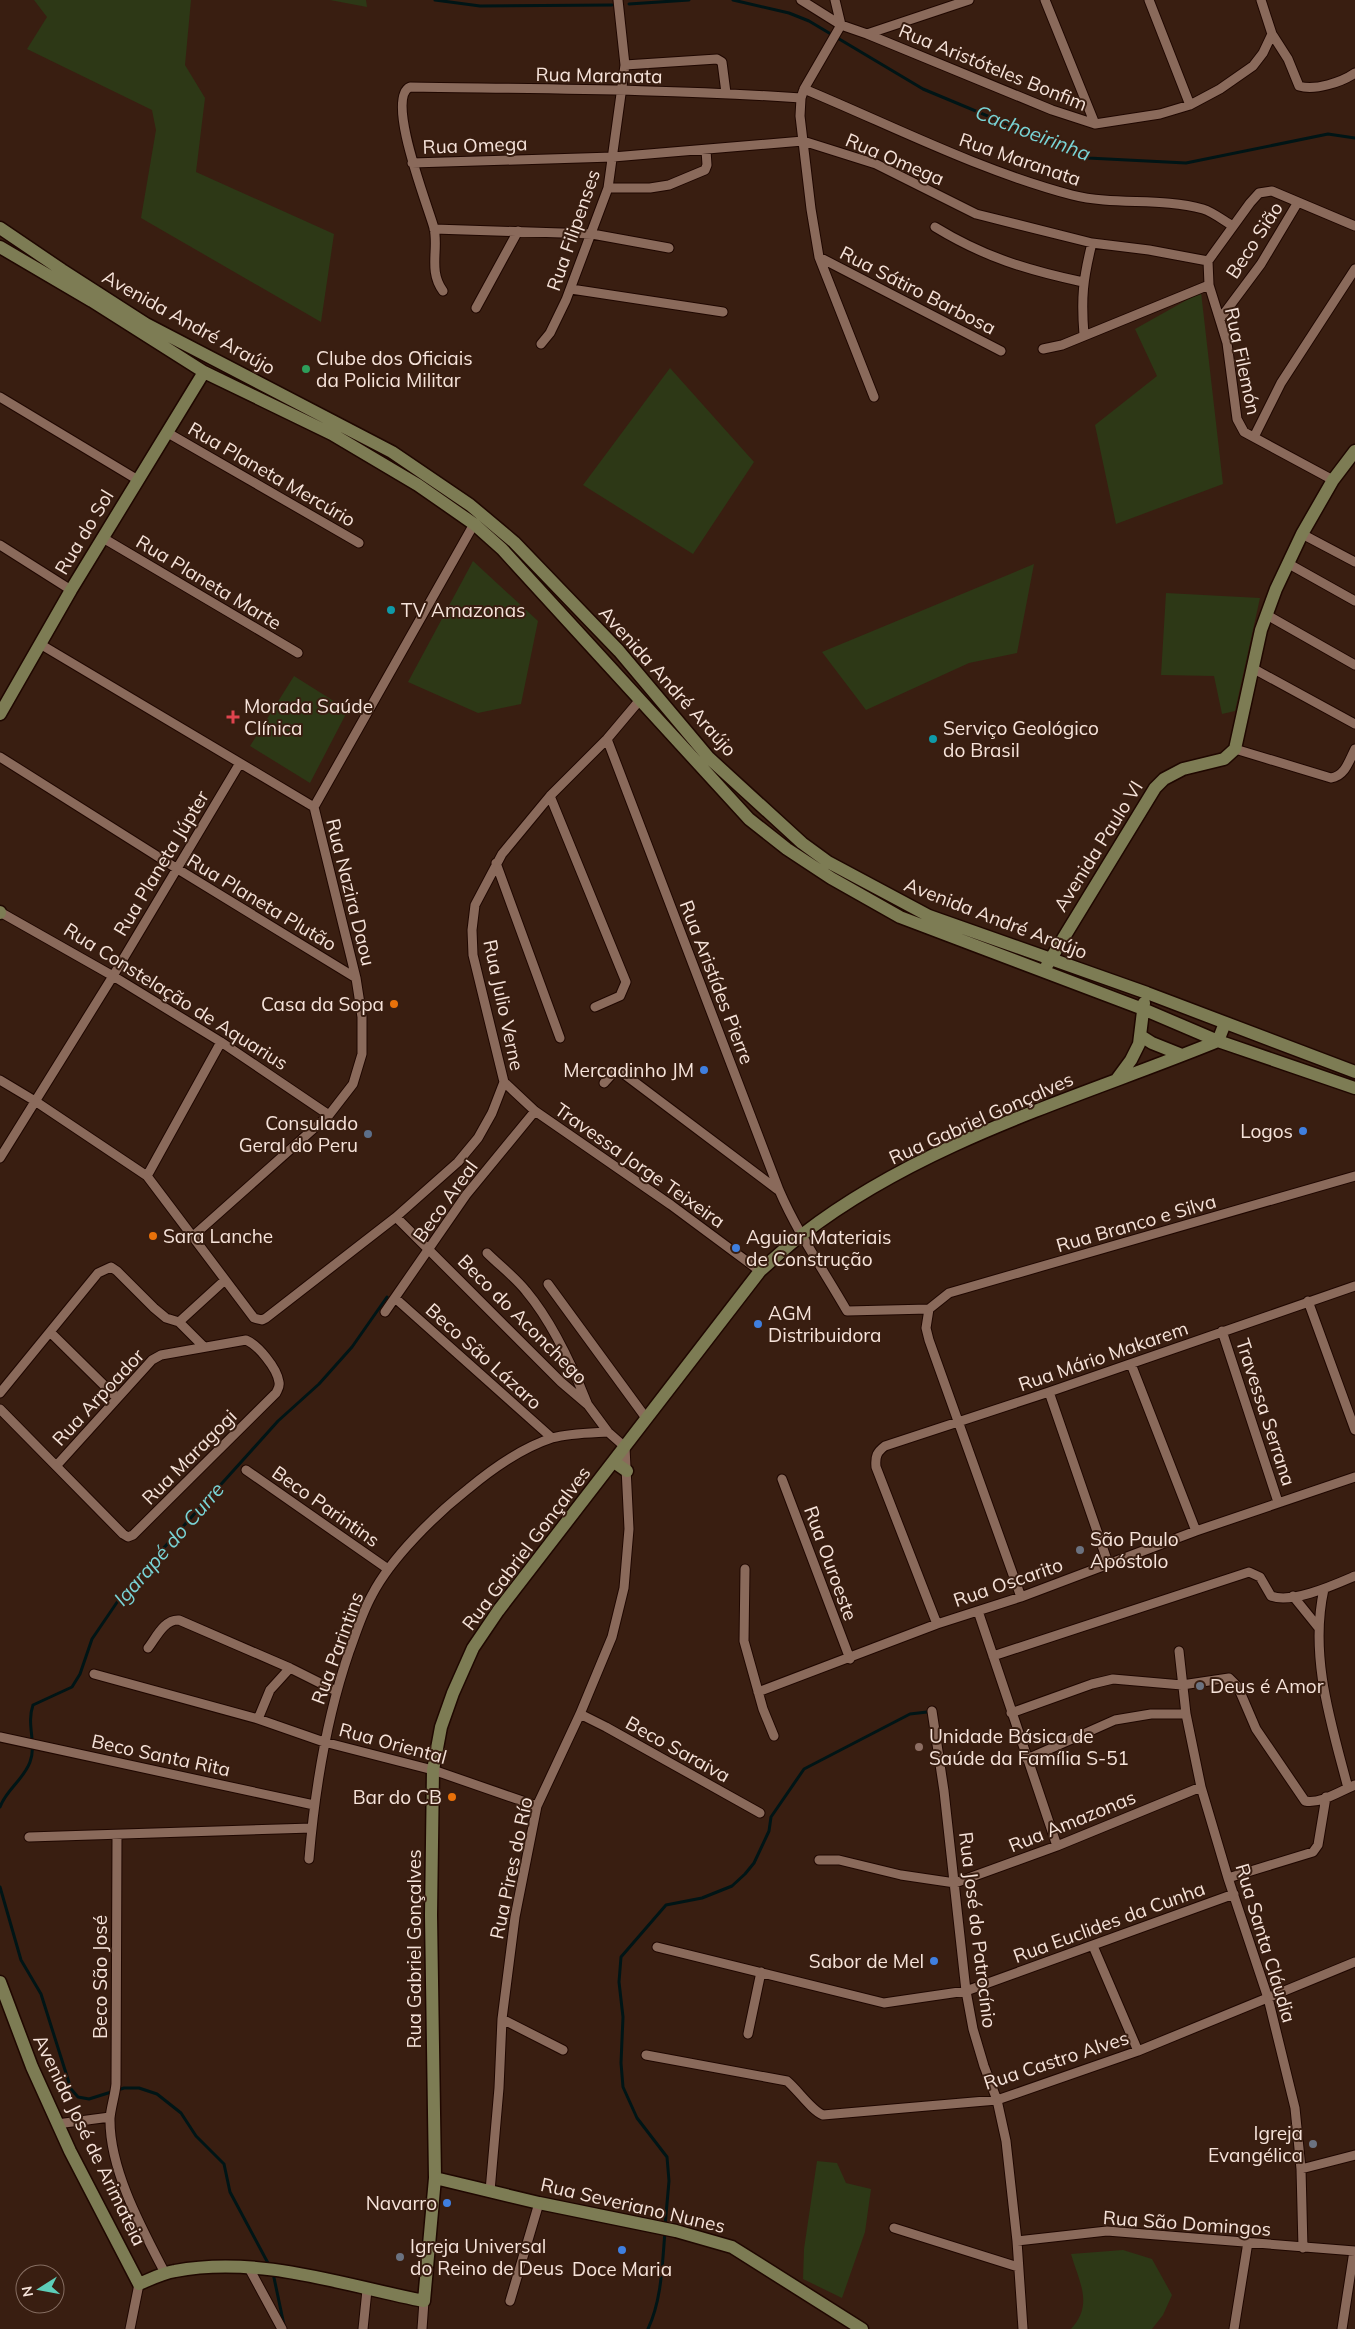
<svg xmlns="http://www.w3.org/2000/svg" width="1355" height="2329" viewBox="0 0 1355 2329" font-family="Mulish,sans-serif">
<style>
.green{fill:#2d3816}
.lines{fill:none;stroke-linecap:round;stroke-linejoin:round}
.stream{stroke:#001516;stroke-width:3}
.street-casing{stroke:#1f0700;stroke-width:11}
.secondary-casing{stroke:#1f0700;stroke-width:15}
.street{stroke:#8a6a5b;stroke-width:9}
.secondary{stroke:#7d7c54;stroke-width:12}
.leisure-dot{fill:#2e9e5b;stroke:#391e11;stroke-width:2}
.culture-dot{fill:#0f9aa8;stroke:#391e11;stroke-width:2}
.health-dot{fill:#e0444e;stroke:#391e11;stroke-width:2}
.food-dot{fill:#e8710a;stroke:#391e11;stroke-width:2}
.shop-dot{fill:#3f7fe0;stroke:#391e11;stroke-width:2}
.service-dot{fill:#5c6f8a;stroke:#391e11;stroke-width:2}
.worship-dot{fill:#6b7280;stroke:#391e11;stroke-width:2}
.education-dot{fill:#8d6e63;stroke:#391e11;stroke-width:2}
.labels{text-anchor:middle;stroke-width:4;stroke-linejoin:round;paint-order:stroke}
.street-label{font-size:19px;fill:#f6e3da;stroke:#391e11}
.poi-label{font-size:19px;fill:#f6e3da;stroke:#391e11;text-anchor:start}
.water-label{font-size:20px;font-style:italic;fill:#79d4d6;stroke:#391e11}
</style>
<rect width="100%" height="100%" fill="#391e11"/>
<path class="green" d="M34 0H191L185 65 205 98 196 172 334 234 321 322 141 218 156 130 152 110 27 49 47 17Z
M330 0H366L367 7Z
M1201 292 1223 484 1116 524 1095 425 1157 376 1135 329Z
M670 368 754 462 693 554 583 485Z
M473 561 538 621 521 704 478 713 408 682Z
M1034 564 1017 653 969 663 866 710 822 652Z
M1166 593 1260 598 1235 711 1222 714 1214 676 1161 675Z
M294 676 348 710 310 783 250 746Z
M817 2161 837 2163 846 2183 871 2189 865 2232 842 2298 803 2279 804 2249Z
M1123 2250 1152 2259 1172 2295 1163 2315 1152 2329H1071C1094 2304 1079 2282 1071 2254Z"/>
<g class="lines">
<path class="stream" d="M435 0 480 6 612 5
M733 0 789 13 809 21 923 89 1088 158 1186 163 1328 134 1355 138
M629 4 689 0
M0 1807C6 1790 24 1779 30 1762 37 1743 26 1725 33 1705L72 1687 80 1674 92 1639 124 1592 278 1421 319 1384 352 1347 387 1297
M0 1887 21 1960 41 1994 71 2089 78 2097 89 2099 124 2088H139L157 2094 181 2113 196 2136 224 2164 230 2192 269 2265
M665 2226 669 2181 667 2157 637 2118 623 2087 621 2063 623 2017 619 1982 621 1957 666 1905 702 1898 732 1886 745 1874 754 1863 769 1831 771 1817 804 1769 910 1714 927 1712
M273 2273 284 2325
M648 2329C662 2299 662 2265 665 2232"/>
<g class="street-casing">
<path id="street" d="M801 0 841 25 867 34 1052 110 1095 124 1160 114 1190 105 1220 89 1253 66 1263 53 1272 34
M835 0 841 25 804 89 801 98 800 116 811 209 819 257 874 397
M1045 0 1095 124
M1149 0 1190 105
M1261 0 1272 34 1288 59 1299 86C1315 91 1342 82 1355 73
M867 34 969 0
M625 65 717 59 722 62 726 93
M804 89C893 126 978 170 1072 195 1115 206 1160 197 1203 209 1213 212 1224 221 1233 226
M412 163 613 157 803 141 876 164 976 214 1092 243 1149 250 1208 261
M608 188H650L669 185 705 170 707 165 706 150
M935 227C984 257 1027 270 1083 282
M434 229 592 234 669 248
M819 257 1001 351
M571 289 723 312
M443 291C428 271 439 249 434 228 428 206 385 98 410 87 540 89 671 89 801 98
M476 308 518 231
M1220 319 1261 264 1298 202
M1084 335C1081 298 1083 279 1092 243
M541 344 550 333 566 300 608 188 625 65 618 0
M1043 349 1062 345 1209 285
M0 397 138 480
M168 433 359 543
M1254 437 1281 383 1355 269
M1333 480 1244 432 1237 419 1227 343 1209 285 1208 261 1250 203 1259 193 1272 191 1355 226
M1302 534 1355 562
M103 538 298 653
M0 545 71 590
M1289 564 1355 601
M1267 615 1355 665
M40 644 314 807
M1254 669 1355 724
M607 739 779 1190C797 1232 824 1271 847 1311L929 1309
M1235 749 1331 778C1345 776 1349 761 1355 749
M0 757 176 868 356 978
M550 796 626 982 620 996 595 1007
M496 863 560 1038
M0 912 113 976 221 1042 329 1115
M0 1080 35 1101 147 1176 254 1318 262 1320 266 1318 396 1217 458 1162 478 1138 492 1113 504 1082 473 955 472 930 475 905 502 854 550 796 607 739 639 701
M504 1082 535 1111 671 1205 760 1271
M604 1083 613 1073 620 1071 778 1190
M0 1158 113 976 240 763
M147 1176 221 1042
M396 1217 561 1382 588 1405 608 1432 625 1447 629 1529 624 1588 612 1637 580 1714 537 1806 515 1917 502 2019 499 2088 490 2191
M192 1237 329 1115 353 1084 362 1054V1017L356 978 314 807 474 524
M487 1253C500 1266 515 1277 526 1291 553 1323 572 1365 587 1403
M548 1284 646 1418
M395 1298 552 1438
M1308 1301 1355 1430
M929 1309 949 1293 1355 1176
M929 1309 926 1328 929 1340 1021 1597
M385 1312 466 1195 535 1111
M179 1322 225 1280
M1222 1331 1278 1502
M50 1332 117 1398
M1131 1364 1196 1531
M1049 1392 1108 1563
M0 1393 98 1273 111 1267 117 1271 154 1308 166 1318 179 1322 203 1346
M0 1409 123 1534 128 1537 133 1535 276 1393C278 1389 280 1387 279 1382 277 1368 258 1345 246 1340L161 1355 152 1360 57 1465
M246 1470 388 1569
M782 1479 850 1659
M745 1569 744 1641 763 1709 774 1736
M1324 1589C1309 1656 1331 1723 1348 1788
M1293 1596 1318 1627
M978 1611 1057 1846
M937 1624 876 1467C875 1456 877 1452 885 1446L1049 1392 1355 1286
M148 1648C156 1638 164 1619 179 1620L290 1668 270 1690 258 1719
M1179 1651 1186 1714 1201 1787 1228 1878 1268 1998 1295 2108 1301 2169 1303 2248
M993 1656 1249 1572 1260 1577 1271 1596C1292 1604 1334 1585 1355 1576
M290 1668 336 1691
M94 1674 258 1719 324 1742 433 1770 537 1806
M758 1692 937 1624 1021 1597 1196 1531 1355 1477
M932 1711 944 1791 966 1991 973 2029 984 2066 997 2100 1006 2141 1017 2241 1023 2329
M1011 1713 1092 1684 1113 1679 1182 1685 1229 1678 1238 1687 1256 1729 1305 1801C1321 1804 1340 1791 1355 1785
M580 1714 606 1727 760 1813
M0 1737 314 1805
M1027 1759 1115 1720 1151 1714H1186
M117 1836 116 2084C115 2095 111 2107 110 2118 109 2169 142 2229 165 2273
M29 1837 312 1828
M309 1859C315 1788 326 1719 349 1652 356 1633 362 1613 372 1595 391 1558 435 1515 468 1489 492 1469 521 1448 552 1438 570 1433 590 1433 608 1432
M819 1860H839L901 1875 955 1883 1057 1846 1201 1787
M1228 1878 1313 1852 1318 1845 1326 1797
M1093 1946 1138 2051
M657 1947 884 2003 966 1991 1234 1894
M502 2019 563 2050
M748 2034 761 1972
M646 2055 787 2081C798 2090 811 2110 823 2115L997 2100 1138 2051 1355 1962
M57 2124 110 2117
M1301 2169 1355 2155
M894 2228 1018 2267
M1017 2241 1107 2231 1355 2251
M249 2268 282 2329
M510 2301 539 2203
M130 2329 139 2284
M363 2329 367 2290
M422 2329 424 2301
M1234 2329 1248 2242
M1342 2329 1354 2251"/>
</g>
<g class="secondary-casing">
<path id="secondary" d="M0 228 62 270 146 324 392 452 470 505 514 542 619 651 709 758 802 843 828 862 929 916 1147 993 1355 1072
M0 247 92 301 204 372 332 434 418 485 474 524 502 549 749 819 787 849 831 878 900 917 1143 1009 1218 1041 1355 1088
M0 714 71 590 204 372
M0 912V913
M1047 965 1155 788 1164 779 1183 769 1224 759 1235 749 1261 630 1276 589 1302 534 1333 480 1355 451
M1141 1036 1152 1043 1182 1055
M1117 1079 1131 1060 1139 1044 1144 1003
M614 1462 627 1471
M0 1982 32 2067 70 2151 139 2284C151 2279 162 2273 175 2271 259 2255 343 2285 424 2301L435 2178 431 1915 433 1770 441 1727 453 1693 473 1648 498 1611 760 1271C774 1259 788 1245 803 1234 925 1140 1078 1098 1218 1041L1225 1023
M435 2178 539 2203 676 2231 732 2247 862 2329"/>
</g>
<use href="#street" class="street"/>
<use href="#secondary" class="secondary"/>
</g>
<circle class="leisure-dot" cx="306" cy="369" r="5"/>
<g class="culture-dot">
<circle cx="391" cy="610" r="5"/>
<circle cx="933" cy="739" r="5"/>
</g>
<path class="health-dot" d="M230.5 709.5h5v5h5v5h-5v5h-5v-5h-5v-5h5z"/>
<g class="food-dot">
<circle cx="394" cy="1004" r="5"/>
<circle cx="153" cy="1236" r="5"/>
<circle cx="452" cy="1797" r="5"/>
</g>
<g class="shop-dot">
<circle cx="704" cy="1070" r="5"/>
<circle cx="1303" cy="1131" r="5"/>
<circle cx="736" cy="1248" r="5"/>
<circle cx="758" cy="1324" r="5"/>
<circle cx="934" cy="1961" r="5"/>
<circle cx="447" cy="2203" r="5"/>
<circle cx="622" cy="2250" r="5"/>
</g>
<circle class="service-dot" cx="368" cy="1134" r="5"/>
<g class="worship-dot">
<circle cx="1080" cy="1550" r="5"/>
<circle cx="1200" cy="1686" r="5"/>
<circle cx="1313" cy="2144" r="5"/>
<circle cx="400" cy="2257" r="5"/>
</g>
<circle class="education-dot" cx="919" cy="1747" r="5"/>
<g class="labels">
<g class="street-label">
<text transform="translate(993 67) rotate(22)" y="7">Rua Aristóteles Bonfim</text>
<text transform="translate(599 75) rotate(1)" y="7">Rua Maranata</text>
<text transform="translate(475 145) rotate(-2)" y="7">Rua Omega</text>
<text transform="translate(895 159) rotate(23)" y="7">Rua Omega</text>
<text transform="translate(1020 159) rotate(19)" y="7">Rua Maranata</text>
<text transform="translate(573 230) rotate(-71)" y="7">Rua Filipenses</text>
<text transform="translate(1254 240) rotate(-57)" y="7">Beco Sião</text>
<text transform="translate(918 290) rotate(27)" y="7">Rua Sátiro Barbosa</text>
<text transform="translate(189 322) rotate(29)" y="7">Avenida André Araújo</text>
<text transform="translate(1243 361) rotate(78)" y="7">Rua Filemón</text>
<text transform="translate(272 474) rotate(30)" y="7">Rua Planeta Mercúrio</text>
<text transform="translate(84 532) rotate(-59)" y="7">Rua do Sol</text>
<text transform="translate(209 582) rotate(31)" y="7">Rua Planeta Marte</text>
<text transform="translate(668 681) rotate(48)" y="7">Avenida André Araújo</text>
<text transform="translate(1098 846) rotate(-58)" y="7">Avenida Paulo VI</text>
<text transform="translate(161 863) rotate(-59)" y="7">Rua Planeta Júpter</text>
<text transform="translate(351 892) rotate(76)" y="7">Rua Nazira Daou</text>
<text transform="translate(262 902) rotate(31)" y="7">Rua Planeta Plutão</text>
<text transform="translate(996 918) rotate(21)" y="7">Avenida André Araújo</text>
<text transform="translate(717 982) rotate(69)" y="7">Rua Aristídes Pierre</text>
<text transform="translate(176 996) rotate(32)" y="7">Rua Constelação de Aquarius</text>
<text transform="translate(504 1005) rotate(78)" y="7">Rua Julio Verne</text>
<text transform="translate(981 1118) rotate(-24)" y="7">Rua Gabriel Gonçalves</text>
<text transform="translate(640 1165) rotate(35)" y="7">Travessa Jorge Teixeira</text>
<text transform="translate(445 1201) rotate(-54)" y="7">Beco Areal</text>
<text transform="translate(1136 1223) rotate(-16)" y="7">Rua Branco e Silva</text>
<text transform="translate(523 1319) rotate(45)" y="7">Beco do Aconchego</text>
<text transform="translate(484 1356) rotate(42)" y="7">Beco São Lázaro</text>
<text transform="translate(1103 1356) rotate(-19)" y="7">Rua Mário Makarem</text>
<text transform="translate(98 1397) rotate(-47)" y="7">Rua Arpoador</text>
<text transform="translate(1266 1412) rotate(72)" y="7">Travessa Serrana</text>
<text transform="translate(189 1457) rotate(-45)" y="7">Rua Maragogi</text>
<text transform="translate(326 1506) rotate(35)" y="7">Beco Parintins</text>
<text transform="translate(526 1548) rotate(-53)" y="7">Rua Gabriel Gonçalves</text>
<text transform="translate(831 1563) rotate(70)" y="7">Rua Ouroeste</text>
<text transform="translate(1008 1582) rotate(-19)" y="7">Rua Oscarito</text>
<text transform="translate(337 1648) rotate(-70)" y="7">Rua Parintins</text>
<text transform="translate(393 1743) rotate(15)" y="7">Rua Oriental</text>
<text transform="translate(678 1749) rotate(29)" y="7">Beco Saraiva</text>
<text transform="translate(161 1755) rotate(12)" y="7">Beco Santa Rita</text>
<text transform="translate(1072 1821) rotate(-22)" y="7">Rua Amazonas</text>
<text transform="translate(511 1868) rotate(-78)" y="7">Rua Pires do Río</text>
<text transform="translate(1109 1922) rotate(-20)" y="7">Rua Euclides da Cunha</text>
<text transform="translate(978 1930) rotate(83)" y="7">Rua José do Patrocínio</text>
<text transform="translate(1266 1943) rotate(73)" y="7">Rua Santa Cláudia</text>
<text transform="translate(414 1949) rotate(-90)" y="7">Rua Gabriel Gonçalves</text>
<text transform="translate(100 1977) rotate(-90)" y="7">Beco São José</text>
<text transform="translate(1056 2060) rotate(-18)" y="7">Rua Castro Alves</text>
<text transform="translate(90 2140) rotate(64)" y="7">Avenida José de Arimateia</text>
<text transform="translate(633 2205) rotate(13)" y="7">Rua Severiano Nunes</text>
<text transform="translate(1187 2223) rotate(4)" y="7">Rua São Domingos</text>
</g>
<g class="poi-label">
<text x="316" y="365">Clube dos Oficiais<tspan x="316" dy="22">da Policia Militar</tspan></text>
<text x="401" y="617">TV Amazonas</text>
<text x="244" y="713">Morada Saúde<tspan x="244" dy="22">Clínica</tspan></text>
<text x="943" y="735">Serviço Geológico<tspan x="943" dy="22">do Brasil</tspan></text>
<text x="384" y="1011" text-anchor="end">Casa da Sopa</text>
<text x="694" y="1077" text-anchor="end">Mercadinho JM</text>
<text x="358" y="1130" text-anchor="end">Consulado<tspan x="358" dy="22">Geral do Peru</tspan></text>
<text x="1293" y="1138" text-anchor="end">Logos</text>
<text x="163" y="1243">Sara Lanche</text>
<text x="746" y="1244">Aguiar Materiais<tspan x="746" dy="22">de Construção</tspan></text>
<text x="768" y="1320">AGM<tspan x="768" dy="22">Distribuidora</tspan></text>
<text x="1090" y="1546">São Paulo<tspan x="1090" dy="22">Apóstolo</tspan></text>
<text x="1210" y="1693">Deus é Amor</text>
<text x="929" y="1743">Unidade Básica de<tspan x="929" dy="22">Saúde da Família S-51</tspan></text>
<text x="442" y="1804" text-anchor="end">Bar do CB</text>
<text x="924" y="1968" text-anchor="end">Sabor de Mel</text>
<text x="1303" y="2140" text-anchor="end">Igreja<tspan x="1303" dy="22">Evangélica</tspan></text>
<text x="437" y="2210" text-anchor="end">Navarro</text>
<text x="410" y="2253">Igreja Universal<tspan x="410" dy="22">do Reino de Deus</tspan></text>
<text x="622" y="2276" text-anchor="middle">Doce Maria</text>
</g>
<g class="water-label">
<text transform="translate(1033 133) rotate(21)" y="7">Cachoeirinha</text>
<text transform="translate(169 1544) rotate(-49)" y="7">Igarapé do Curre</text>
</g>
</g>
<g transform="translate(40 2289) rotate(259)"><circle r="24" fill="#391e11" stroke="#856d61"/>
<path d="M0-4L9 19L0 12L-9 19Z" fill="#5dceb9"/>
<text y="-8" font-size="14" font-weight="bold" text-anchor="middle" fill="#f6e3da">N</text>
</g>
</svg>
